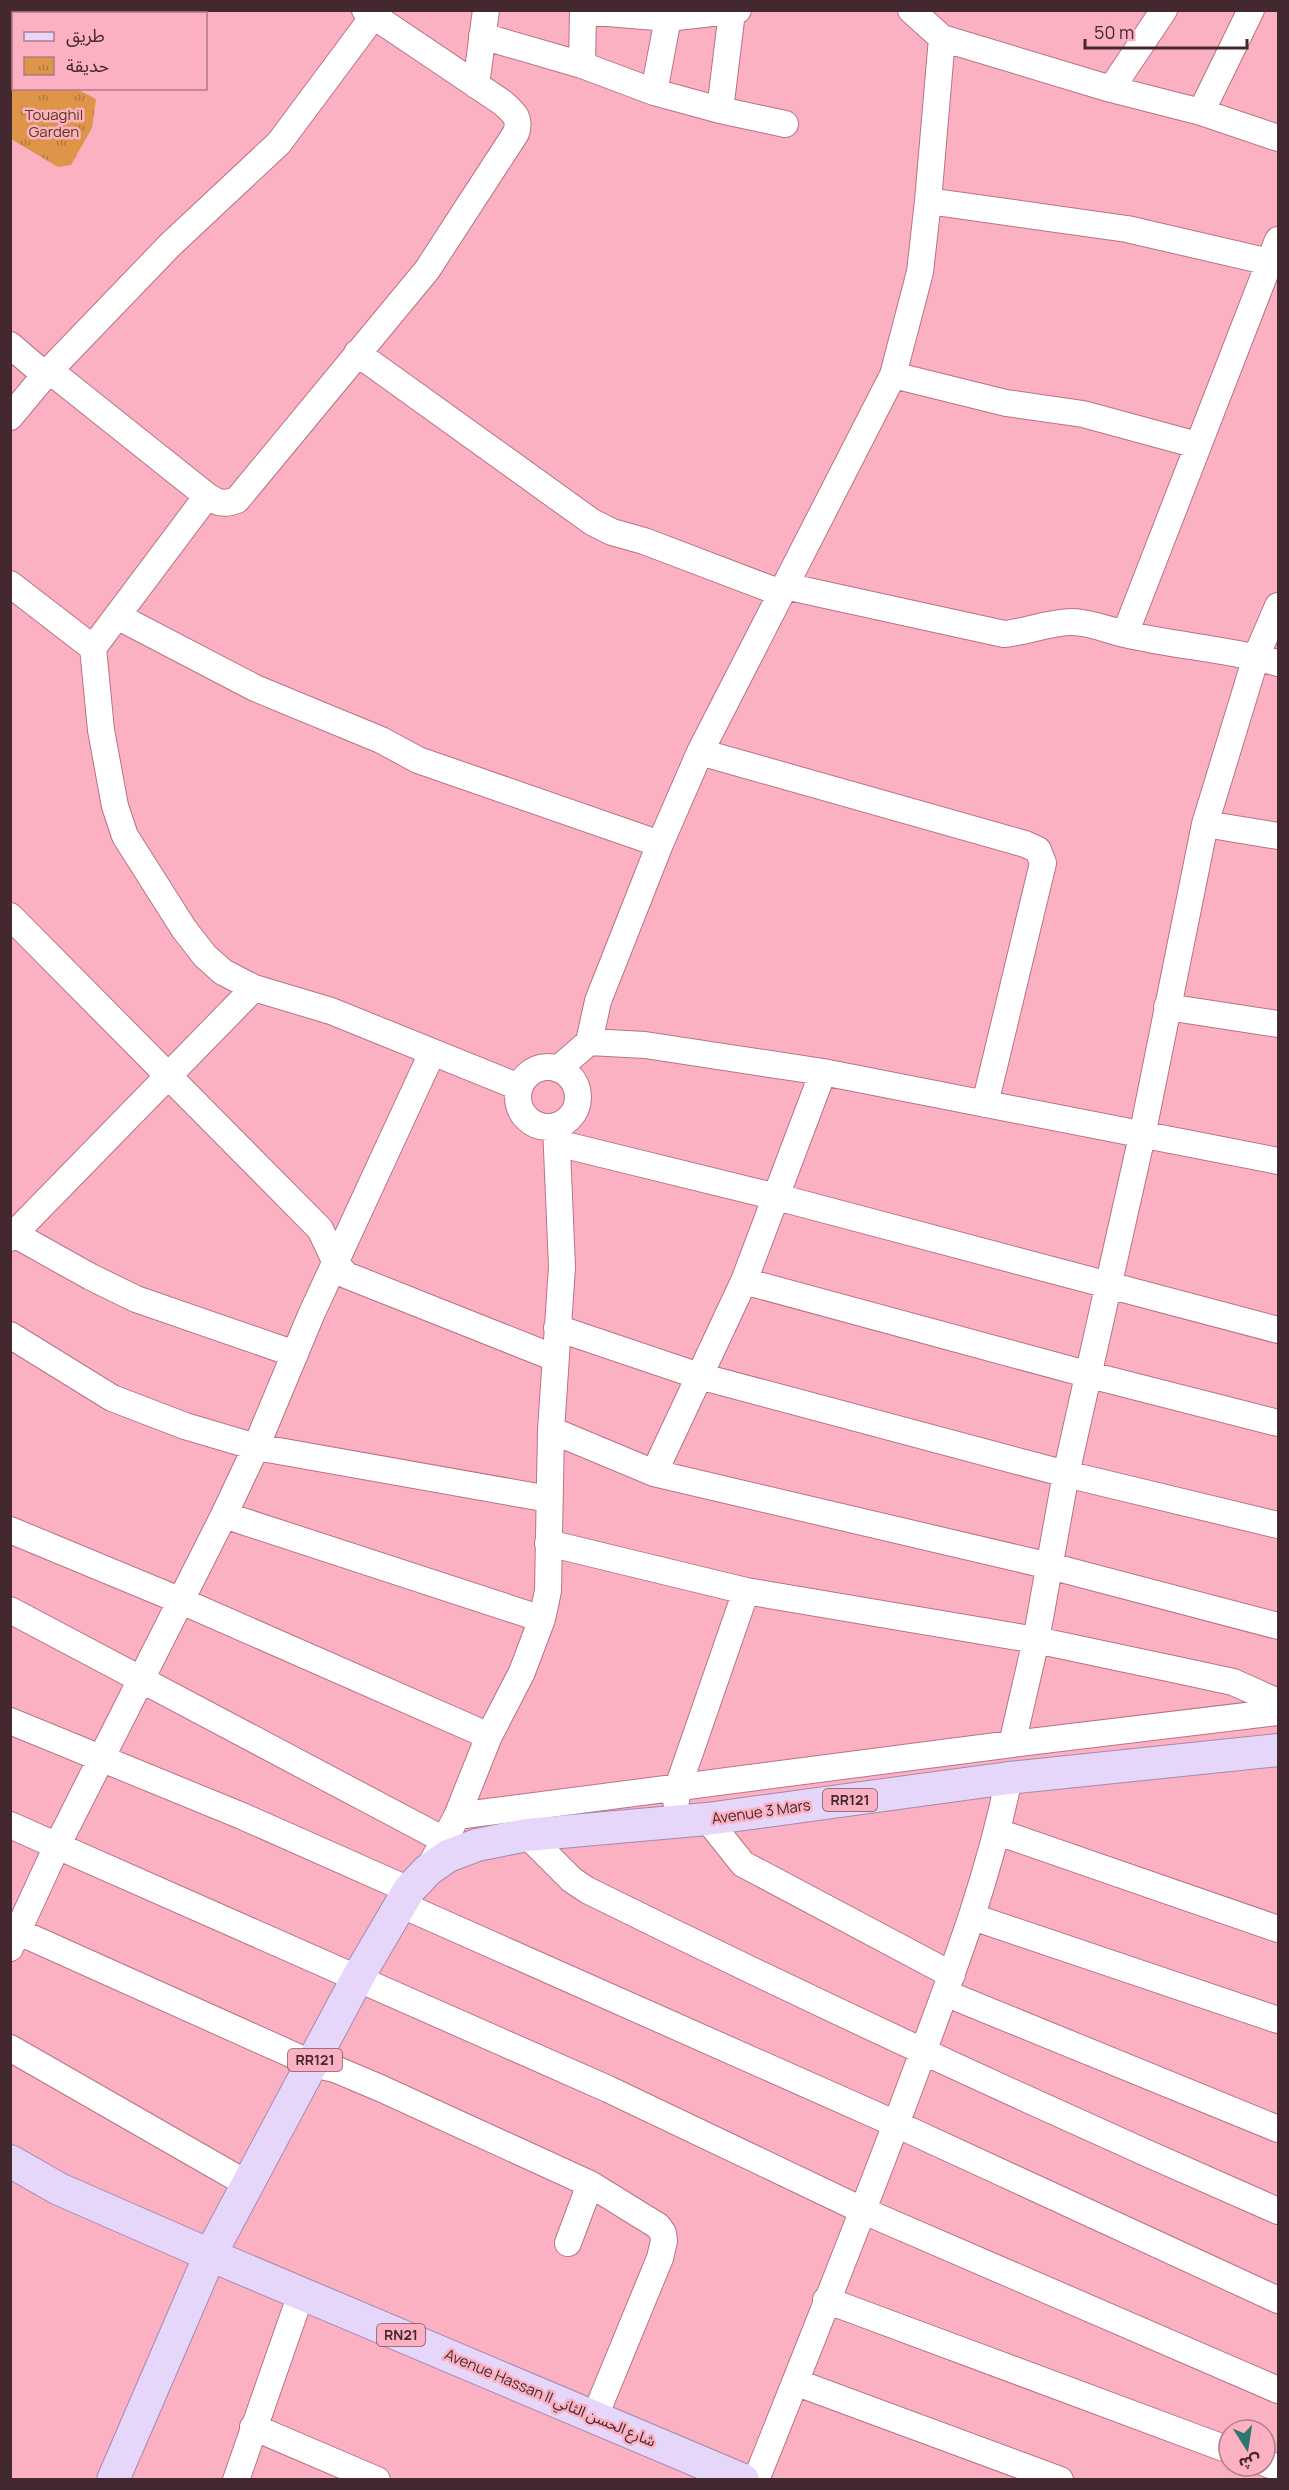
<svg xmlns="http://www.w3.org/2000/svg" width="1289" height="2490" viewBox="0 0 1289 2490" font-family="Manrope,'Noto Sans Arabic',sans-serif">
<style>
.park{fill:url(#park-tufts)}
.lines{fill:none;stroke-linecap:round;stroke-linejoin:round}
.minor-casing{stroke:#b87384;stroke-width:28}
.major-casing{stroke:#a289b0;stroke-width:34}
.minor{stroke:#fff;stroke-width:26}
.major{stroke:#e6d7fa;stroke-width:32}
.labels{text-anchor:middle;stroke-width:5;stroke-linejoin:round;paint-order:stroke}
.shield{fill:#fbb1c2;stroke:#7b515b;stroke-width:1.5}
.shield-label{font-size:14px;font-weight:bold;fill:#44282f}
.park-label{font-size:15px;fill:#5b3914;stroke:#fbb1c2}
.street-label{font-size:15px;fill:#44282f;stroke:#fbb1c2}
</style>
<defs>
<pattern id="park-tufts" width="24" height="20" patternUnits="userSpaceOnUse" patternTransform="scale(1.5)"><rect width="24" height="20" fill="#de9449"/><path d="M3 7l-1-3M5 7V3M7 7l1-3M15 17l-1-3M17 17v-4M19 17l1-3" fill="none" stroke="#b6793d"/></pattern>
</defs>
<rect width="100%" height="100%" fill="#fbb1c2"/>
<path class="park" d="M10 11H81L80 14H14V88L77 89 96 99 92 128 71 165 58 167 11 139Z"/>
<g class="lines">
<g class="minor-casing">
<path id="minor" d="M482 36 582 65 654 92 720 110 785 124
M942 38 1111 89 1201 112 1278 138
M582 65 583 11 668 18 738 10
M476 85 486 10
M1111 89 1164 10
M654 92 668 18
M720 110 732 12
M1201 112 1251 10
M928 201 1127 229 1278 264
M10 345 45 375
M357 353 592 522 612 532 644 541 781 593
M49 370 207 496C218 503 224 505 237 500L427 270 516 133C521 118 514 113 503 103L365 10
M893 375 1006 403 1083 414 1197 445
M10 417 45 375 170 245 279 143 378 10
M10 584 93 648 101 730 115 806 125 836 184 929 205 956 223 972 254 988 331 1011 519 1087
M785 586 1004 634C1027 632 1049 622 1072 622 1090 622 1107 630 1125 634 1176 646 1228 649 1278 663
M117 616 255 688 381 740 418 760 660 844
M1125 634 1278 240
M93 648 207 496
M700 752 1025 844 1038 850 1043 863 985 1104
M1205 824 1278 836
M10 916 320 1229 336 1263 346 1275 555 1358
M1167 1007 1278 1024
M589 1042 598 1001 660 844 700 752 893 375 920 272 928 201 942 38 911 10
M518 1097a30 30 0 1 1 60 0a30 30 0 1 1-60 0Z
M558 1069 589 1042 645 1045 823 1072 1278 1161
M557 1143 777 1197 1278 1330
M14 1234 91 1277 136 1299 295 1354
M10 1238 254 988
M744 1281 1090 1375 1278 1423
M557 1328 699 1376 1066 1474 1278 1525
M10 1335 112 1398 185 1426 256 1447 549 1499
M551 1430 654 1473 1050 1566 1278 1626
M654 1473 744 1281 823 1072
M224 1515 542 1619
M10 1530 179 1600 489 1736
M548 1543 746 1591 1036 1640 1187 1672 1233 1682 1278 1702
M10 1610 444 1840
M10 1721 242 1816 409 1890
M1012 1744 1036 1640 1066 1474 1142 1136 1205 824 1256 657 1278 606
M676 1801 678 1787 746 1591
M457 1816 1012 1744 1278 1712
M707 1819 743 1864 952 1975
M10 1825 608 2089 864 2211 1278 2390
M998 1832 1278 1929
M527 1835 572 1880 587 1890C815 2003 1046 2110 1278 2211
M428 1870 457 1816 489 1736 522 1672 542 1619 548 1591 551 1430 562 1267 556 1126
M400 1904 896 2124 1278 2300
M973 1917 1278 2020
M10 1928 313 2064 335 2069 380 2088 590 2184 658 2226 663 2233 664 2241 660 2258 595 2416
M10 1948 57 1846 224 1515 256 1447 311 1315 432 1053
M945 1993 1278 2129
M10 2048 249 2185
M568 2243 590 2184
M826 2300 1229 2450
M795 2382 1060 2480
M253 2427 377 2480
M1265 2463 1278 2468
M236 2480 301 2294
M756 2480C811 2343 866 2206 917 2068 953 1971 988 1881 1009 1778"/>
</g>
<g class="major-casing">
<path id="major" d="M10 2161 59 2189 210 2255 743 2480
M113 2480 210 2255 358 1977 409 1890 428 1870 448 1856 477 1845 527 1835 707 1819 1009 1778 1278 1750"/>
</g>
<use href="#minor" class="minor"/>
<use href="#major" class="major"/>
</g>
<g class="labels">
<g class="shield">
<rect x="823" y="1789" width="54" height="22" rx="4.5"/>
<rect x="288" y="2049" width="54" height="22" rx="4.5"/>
<rect x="377" y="2324" width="48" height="22" rx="4.5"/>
</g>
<g class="shield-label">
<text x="850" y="1805">RR121</text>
<text x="315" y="2065">RR121</text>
<text x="401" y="2340">RN21</text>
</g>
<g class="park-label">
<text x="54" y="120">Touaghil<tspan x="54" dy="17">Garden</tspan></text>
</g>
<g class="street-label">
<text transform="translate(761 1812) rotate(-8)" y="5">Avenue 3 Mars</text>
<text transform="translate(550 2398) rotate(23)" y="5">Avenue Hassan II شارع الحسن الثاني</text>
</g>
</g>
<rect width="1289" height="2490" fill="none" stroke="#44282f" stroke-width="24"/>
<rect x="12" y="12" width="195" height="78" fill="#fbb1c2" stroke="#b27a87" stroke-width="1.5"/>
<rect x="24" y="32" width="30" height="9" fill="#e6d7fa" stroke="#b27a87" stroke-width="1.5"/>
<text x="66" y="42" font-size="18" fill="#44282f">طريق</text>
<rect x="24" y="57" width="30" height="18" fill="url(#park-tufts)" stroke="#b27a87" stroke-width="1.5"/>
<text x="66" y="72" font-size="18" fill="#44282f">حديقة</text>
<g transform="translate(1247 2448) rotate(168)"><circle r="28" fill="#fbb1c2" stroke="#b27a87" stroke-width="1.5"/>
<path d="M0-4.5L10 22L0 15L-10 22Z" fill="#2f766d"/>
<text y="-9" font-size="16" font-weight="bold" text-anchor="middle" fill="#44282f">ش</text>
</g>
<path d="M1085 39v9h162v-9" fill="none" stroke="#44282f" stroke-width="3"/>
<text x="1094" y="39" font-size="18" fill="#44282f" stroke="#fbb1c2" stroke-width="4.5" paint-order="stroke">50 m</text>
</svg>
